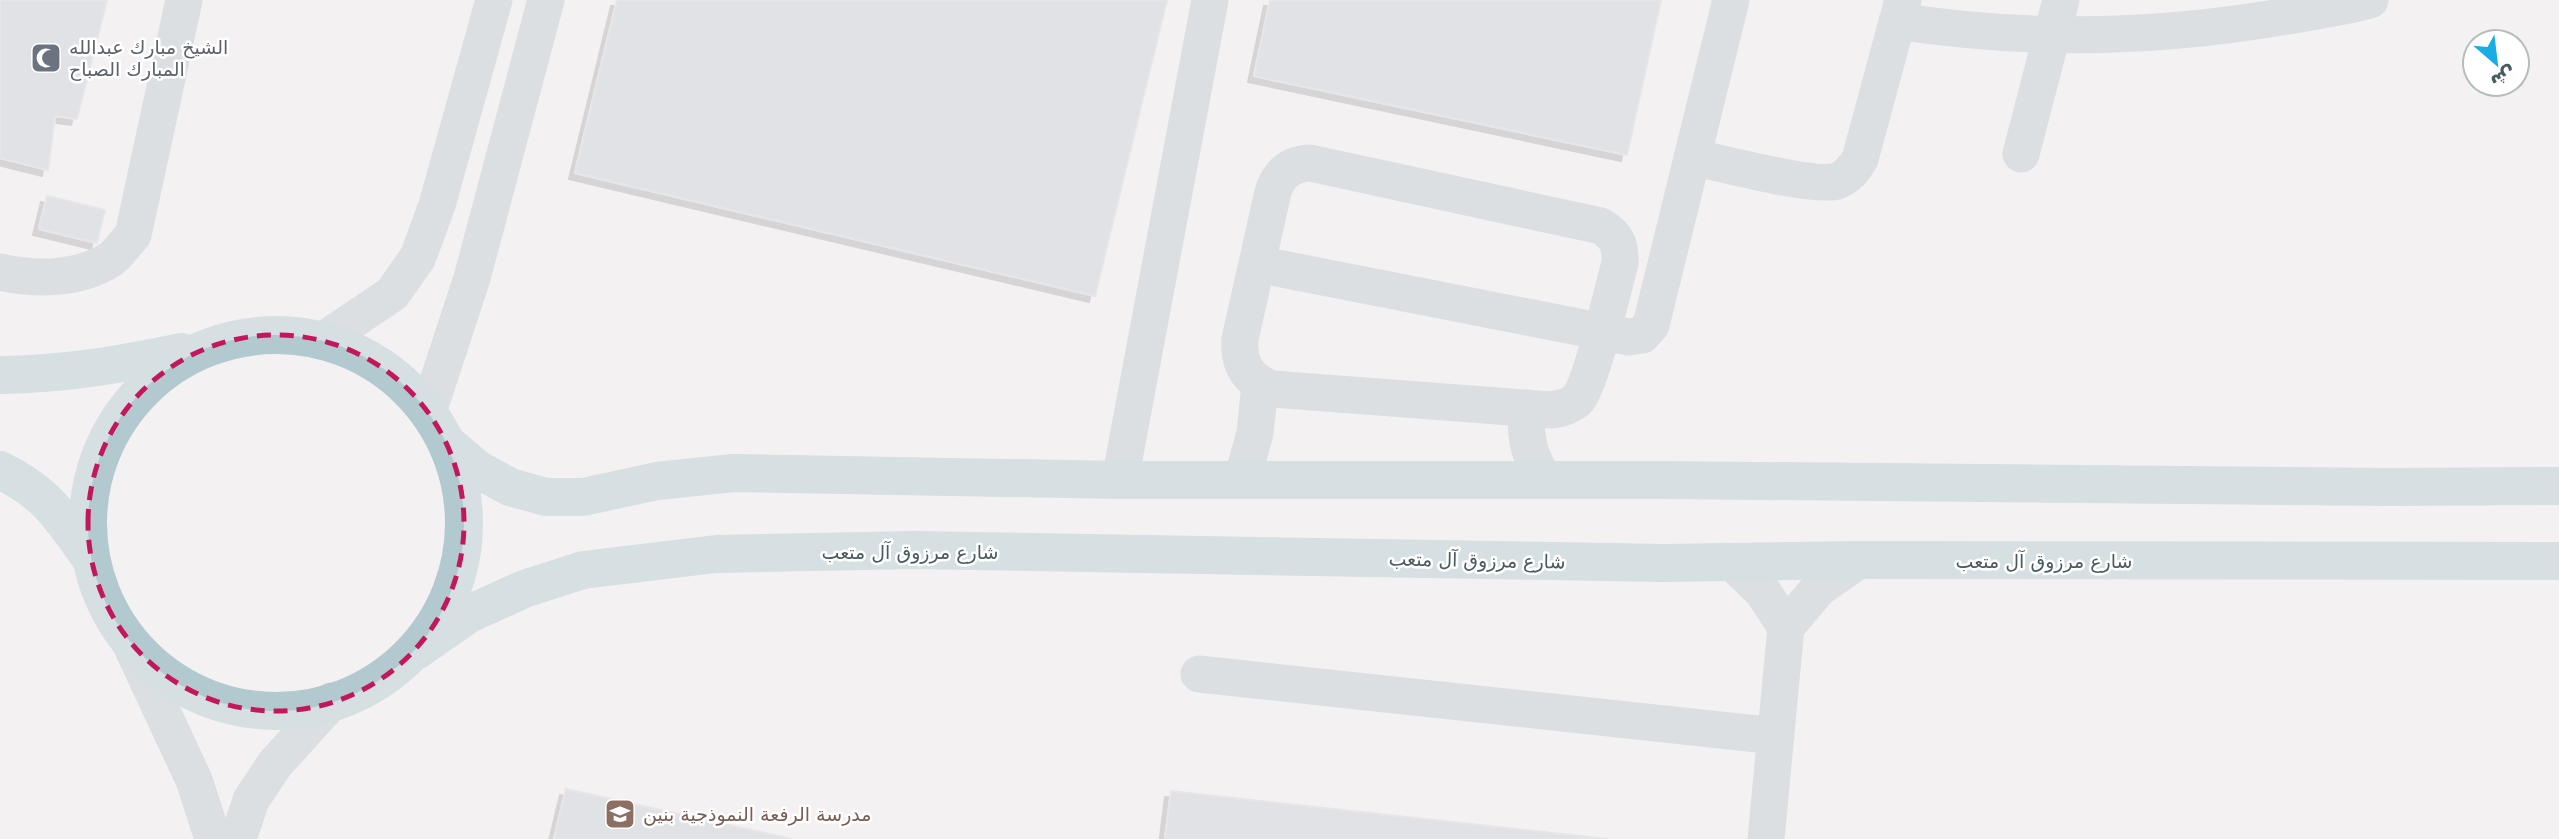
<svg xmlns="http://www.w3.org/2000/svg" width="2559" height="839" viewBox="0 0 2559 839" font-family="'DejaVu Sans','Noto Naskh Arabic',sans-serif">
<style>
.building{fill:#cbd0d4;stroke:#d5dadd;stroke-width:2;filter:url(#shadow)}
.lines{fill:none;stroke-linecap:round;stroke-linejoin:round}
.minor{stroke:#bdcbce;stroke-width:37}
.major{stroke:#b2c9cf;stroke-width:38}
.marked{fill:none;stroke:#c2185b;stroke-width:5;stroke-dasharray:14 9;stroke-linejoin:round}
.labels{text-anchor:middle;stroke-width:5;stroke-linejoin:round;paint-order:stroke}
.worship-label{font-size:19px;fill:#5b616d;stroke:#fff;text-anchor:start}
.street-label{font-size:19px;fill:#495b5f;stroke:#fff}
.education-label{font-size:19px;fill:#785e54;stroke:#fff;text-anchor:start}
</style>
<defs>
<filter id="shadow"><feDropShadow dx="-6" dy="6" stdDeviation="0" flood-color="#0004"/></filter>
</defs>
<rect width="100%" height="100%" fill="#f4f1f2"/>
<path class="building" d="M0 0H107L77 119 55 116 48 170 0 158Z
M617 0H1167L1095 296 575 173Z
M1270 0H1661L1627 155 1254 76Z
M47 196 105 210 97 243 39 229Z
M566 789 792 839H554Z
M1171 791 1361 812 1608 839H1165Z"/>
<g class="lines">
<path class="minor" d="M1897 21C2026 41 2152 39 2281 17 2311 12 2341 8 2370 0
M2021 154 2061 0
M1692 157C1720 163 1815 188 1837 181 1848 177 1854 169 1860 159L1903 0
M1310 163 1601 226C1616 235 1621 245 1620 263 1613 288 1591 386 1577 400 1569 407 1561 409 1551 410L1272 389C1248 380 1238 364 1240 339L1273 192C1279 173 1291 164 1310 163Z
M1257 264 1629 337 1642 335 1651 325 1731 0
M0 272C36 280 79 280 111 259 119 253 126 242 133 235L184 0
M325 339 392 294 418 257 437 205 494 0
M1527 408C1524 435 1529 456 1544 480
M429 409 472 278 546 0
M1120 480 1210 0
M1242 480 1255 433 1260 384
M1733 563 1763 592 1786 627 1766 839
M1786 627 1818 589 1859 560
M132 647 194 780 213 839
M1199 674 1776 736
M238 839 251 800 275 764 332 701"/>
<path class="major" d="M88 523a188 188 0 1 1 376 0a188 188 0 1 1-376 0Z
M0 375C65 374 118 365 181 352
M449 445 477 469 510 487 546 497H583L657 481 733 473 1120 480H1663L2389 487 2559 486
M0 470C47 493 59 515 89 556
M416 651 469 614 524 589 583 570 716 554 913 550 1663 563 1859 560 2559 561"/>
</g>
<path d="M0 0H2559V839H0ZM88 523a188 188 0 1 1 376 0a188 188 0 1 1-376 0Z" fill="#f4f1f2" fill-opacity=".55" fill-rule="evenodd"/>
<path class="marked" d="M88 523a188 188 0 1 1 376 0a188 188 0 1 1-376 0Z"/>
<defs>
<g id="mosque-square" transform="scale(1.575)"><rect x="-9" y="-9" width="18" height="18" rx="4" fill="#6b7280" stroke="#fff"/><path d="M3.5-4.9A6 6 0 1 0 3.5 4.9A5 5 0 1 1 3.5-4.9Z" fill="#fff"/></g>
<g id="school-square" transform="scale(1.575)"><rect x="-9" y="-9" width="18" height="18" rx="4" fill="#8d6e63" stroke="#fff"/><path d="M0-5L7-2L0 1L-7-2ZM-4 1L0 2.5L4 1V4Q0 6-4 4Z" fill="#fff"/></g>
</defs>
<g fill-rule="evenodd">
<use href="#mosque-square" x="46" y="58"/>
<use href="#school-square" x="620" y="814"/>
</g>
<g class="labels">
<g class="worship-label">
<text x="69" y="54">الشيخ مبارك عبدالله<tspan x="69" dy="22">المبارك الصباح</tspan></text>
</g>
<g class="street-label">
<text x="910" y="559">شارع مرزوق آل متعب</text>
<text transform="translate(1477 560) rotate(1)" y="7">شارع مرزوق آل متعب</text>
<text x="2044" y="568">شارع مرزوق آل متعب</text>
</g>
<g class="education-label">
<text x="643" y="821">مدرسة الرفعة النموذجية بنين</text>
</g>
</g>
<g transform="translate(2496 63) rotate(152)"><circle r="33" fill="#ffffff" stroke="#b6bdbf" stroke-width="2"/>
<path d="M0-5L12 26L0 18L-12 26Z" fill="#1aade5"/>
<text y="-10" font-size="19" font-weight="bold" text-anchor="middle" fill="#495b5f">ش</text>
</g>
</svg>
